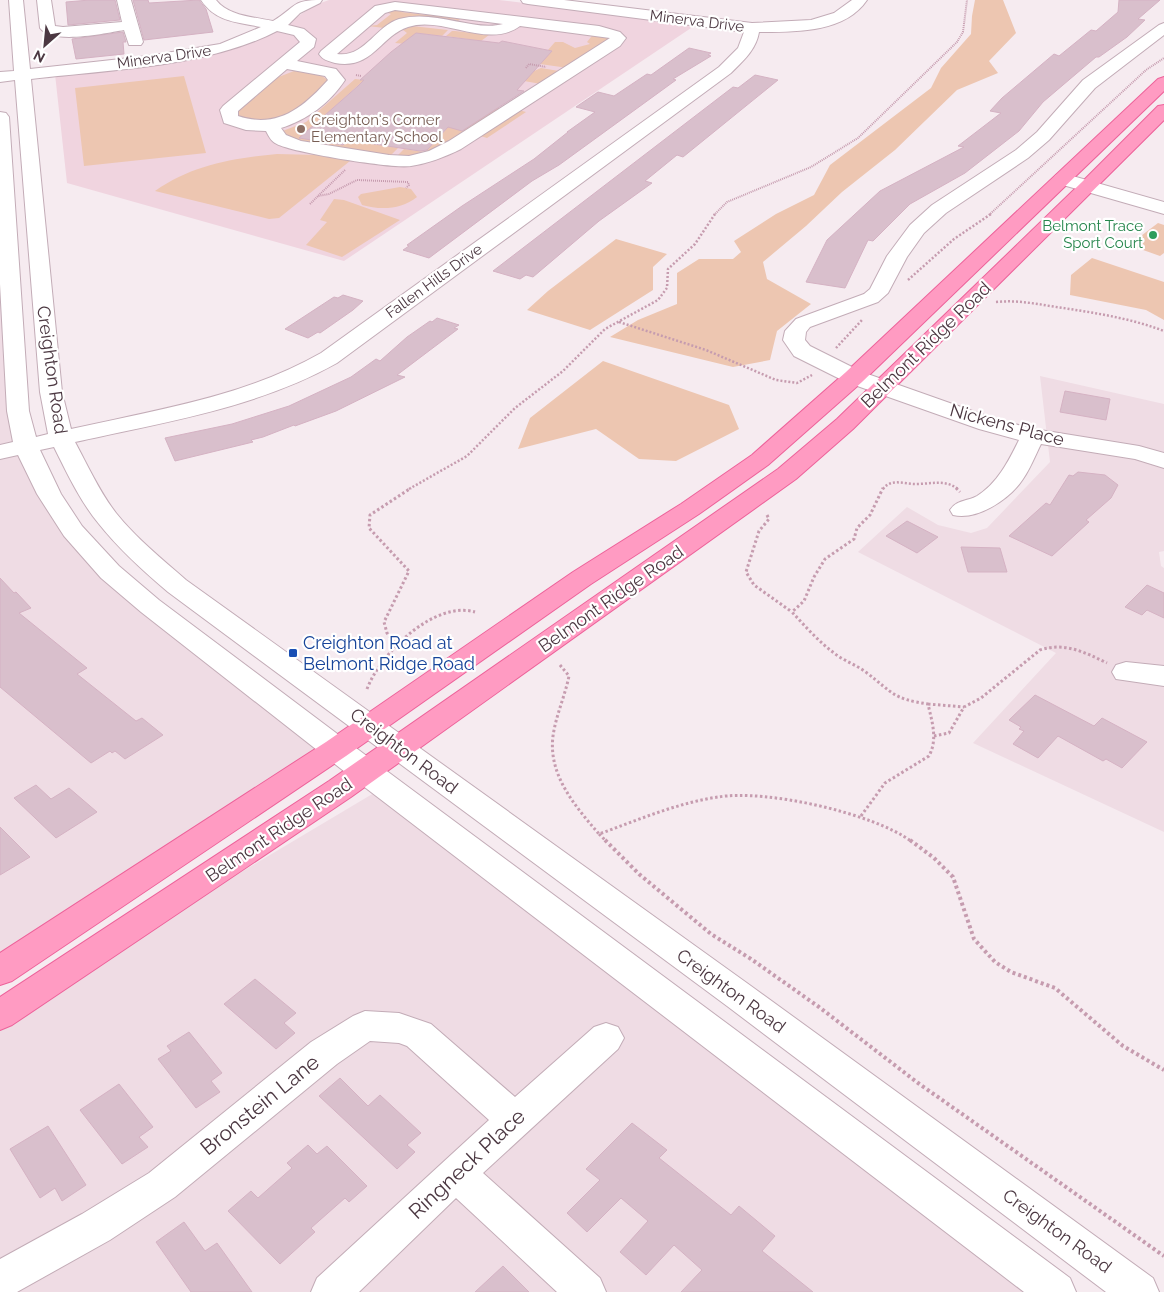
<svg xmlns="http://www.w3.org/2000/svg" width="1164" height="1292" viewBox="0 0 1164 1292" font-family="Raleway,sans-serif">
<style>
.residential{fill:#efdce4}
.education{fill:#f0d4df}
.green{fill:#edc6b1}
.building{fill:#d9bfcc;stroke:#d5b2c3}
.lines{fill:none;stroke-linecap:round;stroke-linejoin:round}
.minor-casing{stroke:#c3acb7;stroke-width:2}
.major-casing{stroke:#ed629a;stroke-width:2}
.path-far3{stroke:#c69caf;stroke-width:2;stroke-dasharray:1 1;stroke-linecap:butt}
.path-far2{stroke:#c69caf;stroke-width:2.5;stroke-dasharray:2 2;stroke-linecap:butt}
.path-far1{stroke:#c69caf;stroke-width:3;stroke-dasharray:2.5 2.5;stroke-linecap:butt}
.path{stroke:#c69caf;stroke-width:4;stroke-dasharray:3 3;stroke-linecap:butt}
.minor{fill:#fff;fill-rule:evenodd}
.major{fill:#ff9bc2;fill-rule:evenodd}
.education-dot{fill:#8d6e63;stroke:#fff;stroke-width:2}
.leisure-dot{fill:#2e9e5b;stroke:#fff;stroke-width:2}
.transit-dot{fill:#1a4fb4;stroke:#fff;stroke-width:2}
.labels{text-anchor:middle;stroke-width:4.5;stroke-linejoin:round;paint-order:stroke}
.far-street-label{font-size:15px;fill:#4c3842;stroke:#fff}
.far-education-label{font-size:15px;fill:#785e54;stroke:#fff;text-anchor:start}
.far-leisure-label{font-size:15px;fill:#27864d;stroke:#fff;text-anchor:end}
.street-label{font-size:18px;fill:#4c3842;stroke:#fff}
.transit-label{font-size:18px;fill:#164399;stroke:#fff;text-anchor:start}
.near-street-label{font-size:21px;fill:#4c3842;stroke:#fff}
</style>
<rect width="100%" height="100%" fill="#f6ebf0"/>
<path class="residential" d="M0 117 18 411 73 531 336 749 0 971Z
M1040 376 1164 404V551L1159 552 1161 566 1164 568V832L973 743 1056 653 858 552 907 507 938 525 971 533 987 528 1050 462Z
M374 793 1044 1292H0V1016Z"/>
<path class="education" d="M329 0H499L697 24 344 261 67 183 55 74 219 53 268 36 315 5Z"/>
<path class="green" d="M975 0H1003L1016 33 989 61 998 73 957 90 895 150 842 192 806 226 763 262 767 279 811 304 777 331 770 360 733 367 610 337 638 320 677 304V273L699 259H733L741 252 734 241 776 214 814 195 830 165 931 88 941 68 971 34 972 16Z
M403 9 401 12 427 15 431 12 462 17 457 22H455L457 20 434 17 431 19 384 28 368 26 377 25 391 14 385 12 389 10Z
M412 26 448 30 442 36 416 33 406 44 395 43 407 33 403 30Z
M452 31H455L489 35 481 41 446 36Z
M595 32 608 35 609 41 568 68 540 64 551 51 548 50 555 42H563L575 48 590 44 587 42Z
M541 68 559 71 541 84 524 81 534 71Z
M294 71 319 74 328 80 326 84 287 117 270 123 237 116V110L276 78Z
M184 76 206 153 84 166 75 88Z
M355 79 364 80 300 138 318 141 313 146 296 143 280 132 306 122Z
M480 105 506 109 508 107 526 112 487 138 467 132 422 156 395 158 404 149 425 152 459 115Z
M375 115 403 119 377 144 398 148 389 157 318 147 324 142 343 145Z
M277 154 318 155 350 161 279 218 269 219 155 191C192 165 233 158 277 154Z
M400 187 411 189 417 197C401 210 380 210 362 205L358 197 361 194Z
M334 199 344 200 400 220 342 257 306 245 327 222 320 220Z
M1158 223 1164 225V253L1160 256 1129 245Z
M616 239 667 254 653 267V290L590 330 527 310 548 291Z
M1092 258 1164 282V320L1146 310 1070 295 1071 275Z
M603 361 729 405 739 429 676 461 639 459 596 429 518 449 530 418Z"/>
<path class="building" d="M90 0H115L120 20 68 25 66 2Z
M133 0H148L149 3 199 0 206 9 213 32 144 40Z
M1119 0H1160L1138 19 1145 20 1127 37 1099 57H1096L1063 85 1043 102 1019 131 965 173 910 204 873 241 868 240 845 288 806 282 827 240 880 191 964 147 958 146 1001 113 990 111 1002 98 1054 54 1059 56 1091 30 1096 31 1118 12Z
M123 32 126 42H123L124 54 76 59 72 39Z
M416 33 499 43 502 41 552 51 517 90 524 91 462 131 448 127 427 150 420 151 348 140 343 145 299 138 358 86 364 80H360L391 52Z
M689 48 711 53 708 55 711 56 673 79 676 80 559 165 532 181 429 258 403 250 409 246 407 245 462 206 534 159 568 132H567L595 112 576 107 598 92 614 96 647 74 651 75Z
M755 75 778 80 683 157 677 155 645 181 652 183 599 221 533 277 526 275 520 279 493 271 733 87 738 88Z
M343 295 363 301 353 310 320 333 318 332 308 338 285 329 334 297 338 298Z
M437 318 459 325 454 328 458 329 397 375 405 377 336 411 295 426 294 425 263 437 251 440 253 442 175 461 165 438 232 424 289 406 351 377 376 359 380 361 407 337 430 321 432 322Z
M1065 391 1110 399 1106 420 1060 412Z
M1078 472 1105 475 1118 485 1111 498 1086 520 1089 522 1052 556 1009 536 1046 503 1050 505 1069 475 1073 476Z
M907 521 938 537 917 553 886 536Z
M961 547 1000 548 1007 572H968Z
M0 578 14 593 16 592 31 608 19 613 87 668 77 674 136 721 142 718 163 735 125 759 115 751 112 753 110 751 91 763 0 687Z
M1147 585 1164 593V618L1147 610 1142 615 1125 607Z
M1035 695 1094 726 1102 718 1147 742 1122 768 1106 759 1103 761 1058 736 1038 758 1013 744 1024 731 1019 729 1021 727 1009 720Z
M36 785 51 799 69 788 97 812 56 838 14 798Z
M0 827 30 857 0 875Z
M255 979 296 1013 284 1023 295 1033 276 1049 224 1004Z
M189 1032 222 1073 211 1081 220 1092 196 1108 158 1059 171 1051 167 1046Z
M340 1078 368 1106 380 1095 421 1133 407 1145 415 1152 397 1169 319 1096Z
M119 1084 153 1127 139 1137 148 1147 122 1164 80 1110Z
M632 1123 667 1150 659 1158 731 1215 739 1206 775 1236 762 1251 813 1292H681L702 1270 674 1245 646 1275 620 1252 648 1221 621 1198 587 1232 567 1213 600 1180 586 1169Z
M48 1126 86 1185 62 1201 55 1188 40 1198 10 1149Z
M308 1145 317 1154 327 1146 367 1186 349 1202 345 1198 311 1228 315 1232 280 1264 228 1211 251 1191 258 1198 292 1168 287 1163Z
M184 1222 205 1251 217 1243 252 1292H191L156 1242Z
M503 1266 529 1292H475Z"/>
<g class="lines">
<g class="minor-casing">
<path id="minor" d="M9 0H23L30 69 148 56 220 44 261 27C236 22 216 22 201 0H216C228 16 254 17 273 21 297 7 290 0 322 0L320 3 300 13 288 25 304 29 316 39 314 47 297 61 336 69 345 80C330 103 307 120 281 128L286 135 301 141 389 155 409 156 429 151 449 141 610 38 520 26C488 50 442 15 408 27 380 36 373 70 335 63 328 61 323 60 319 54L321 51 375 6 395 2 599 26 620 32 626 38 620 46 461 149C445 157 429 163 411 166 393 169 288 152 275 143 271 141 268 135 266 131L246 130 224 123 220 110 223 106 300 42 294 35 277 31C208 67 108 70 31 79L62 392 71 429C156 410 244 397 321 353L719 67 738 48 744 32 528 4 523 3 521 0H564L752 23 811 20 834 13 852 0H867C845 33 795 32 759 32 756 50 743 61 731 73L337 363C257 408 164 422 75 442 88 466 99 491 116 513 136 538 162 559 186 580L751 986 1153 1278 1159 1292H1106L727 1006 168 592C143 571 119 549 99 524 80 501 67 473 54 447L40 450 61 494 82 526 119 566 159 600 376 763 1070 1278 1076 1292H1024L354 779 141 612 101 578 64 536 37 494 18 455 0 459V445L13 442 7 411 0 284V112L6 113 9 117 29 411 36 437 48 434 40 392 15 80 0 82V72L14 71ZM395 10 503 24C474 32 435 9 399 19 376 26 364 58 337 54L385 13ZM287 69 325 76 328 80C303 108 277 129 238 116V111Z
M37 0H51L55 26 63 27 122 22 117 0H131L143 42 141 45H129L124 30C106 33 52 45 40 28Z
M1164 23V35L1095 88 1049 140 1028 158 946 213 924 233 907 257 888 293 878 302 810 327 806 332 805 340 810 346 862 372 995 419 1034 429 1139 446 1164 453V468L1135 459 1041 444C1035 456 1030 469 1023 479 1010 499 977 521 953 515L950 510C956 500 968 501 977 496 998 483 1009 460 1019 440L979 429 846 382 794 356 783 340 785 331 796 319 864 294 870 289 887 256 910 225 932 205 1016 150 1037 132 1083 80 1159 25Z
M1062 173 1164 202V214L1056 183 1053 179 1056 175Z
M1126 662 1164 666V686L1116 679 1112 672 1116 665Z
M365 1011 399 1013 431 1024 515 1097 594 1027 606 1023 618 1027 624 1038 618 1049 483 1173 600 1278 606 1292H557L456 1198 359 1292H311L317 1278 489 1120 407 1046 399 1043 370 1041 337 1064 175 1197 110 1240 17 1292H0V1259L82 1214 149 1173 311 1042 353 1016Z"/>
</g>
<g class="major-casing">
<path id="major" d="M1164 77V91L862 382 768 465 699 514 591 584 346 756 12 981 0 985V953L326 742 573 572 681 504 752 455 846 372 1158 79Z
M1164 105V120L853 429 796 479 351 797 12 1025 0 1030V997L329 781 778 469 837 419 1082 182 1158 106Z"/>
</g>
<path class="path-far3" d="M526 68 529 64 546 67
M356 75 361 76
M345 170 318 196 329 194 357 180 408 182 409 185 406 188
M310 204 318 196
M714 215 727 202 811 167 858 138 957 42 963 32 967 0
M989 215 1146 70 1164 58"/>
<path class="path-far2" d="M908 280 954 239 991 214
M996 302C1015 300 1032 303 1050 306 1089 312 1127 317 1164 331
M619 322 706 350 776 380 797 383 812 375
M836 348 862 320
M409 489 467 456 515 408 563 371 605 329 658 300 667 288 668 269 695 244 715 214
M883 489C891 478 904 484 916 484 931 484 945 479 958 489"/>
<path class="path-far1" d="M956 488 960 492
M767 515 769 519 759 531 746 572 754 585 792 612
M397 646 387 633 384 622 409 571 369 528 370 515 411 488
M560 665 569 676C565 696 556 715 553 736 548 775 575 806 599 834 638 820 677 803 718 797 766 789 872 813 911 841
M367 689C380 654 434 600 475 612
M928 704 964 707
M934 736 949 733 964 707 981 698 1040 650C1065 642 1084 652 1107 663
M861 816 885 783 929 756C938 739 932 722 928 704 893 699 893 693 867 673 857 665 844 661 834 653 818 641 805 626 792 612L804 601 814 577 825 559 854 539 857 528 870 515 883 488
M599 834 606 841"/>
<path class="path" d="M605 840 639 874 711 934 751 959 819 1007 918 1083 1164 1256
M910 840 934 858 953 877 974 939 995 962 1011 972 1055 988 1123 1046 1164 1070"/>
<use href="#minor" class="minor"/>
<use href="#major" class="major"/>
</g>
<circle class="education-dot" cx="301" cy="129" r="5"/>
<circle class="leisure-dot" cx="1153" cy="235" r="5"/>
<rect class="transit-dot" x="288" y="648" width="10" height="10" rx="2.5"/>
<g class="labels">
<g class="far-street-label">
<text transform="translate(697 21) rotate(7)" y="5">Minerva Drive</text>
<text transform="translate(164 57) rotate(-8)" y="5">Minerva Drive</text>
<text transform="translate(434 281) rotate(-36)" y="5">Fallen Hills Drive</text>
</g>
<g class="far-education-label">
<text x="311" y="125">Creighton's Corner<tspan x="311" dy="17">Elementary School</tspan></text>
</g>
<g class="far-leisure-label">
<text x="1143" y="231">Belmont Trace<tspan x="1143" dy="17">Sport Court</tspan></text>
</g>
<g class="street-label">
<text transform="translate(926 345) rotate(-44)" y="6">Belmont Ridge Road</text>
<text transform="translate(52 370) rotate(82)" y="6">Creighton Road</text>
<text transform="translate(1007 425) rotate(15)" y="6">Nickens Place</text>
<text transform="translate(611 599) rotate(-35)" y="6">Belmont Ridge Road</text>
<text transform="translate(404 751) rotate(37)" y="6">Creighton Road</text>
<text transform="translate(279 830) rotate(-34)" y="6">Belmont Ridge Road</text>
<text transform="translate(731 991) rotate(36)" y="6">Creighton Road</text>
<text transform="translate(1057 1231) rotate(36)" y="6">Creighton Road</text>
</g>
<g class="transit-label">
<text x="303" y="649">Creighton Road at<tspan x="303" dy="21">Belmont Ridge Road</tspan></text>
</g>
<g class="near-street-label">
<text transform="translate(260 1105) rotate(-39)" y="7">Bronstein Lane</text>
<text transform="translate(467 1164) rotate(-43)" y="7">Ringneck Place</text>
</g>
</g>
<g transform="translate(45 45) rotate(207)" stroke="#ffffff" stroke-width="4" paint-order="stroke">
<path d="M0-4L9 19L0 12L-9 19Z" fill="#4c3842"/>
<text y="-8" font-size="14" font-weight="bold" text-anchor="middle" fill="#4c3842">N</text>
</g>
</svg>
